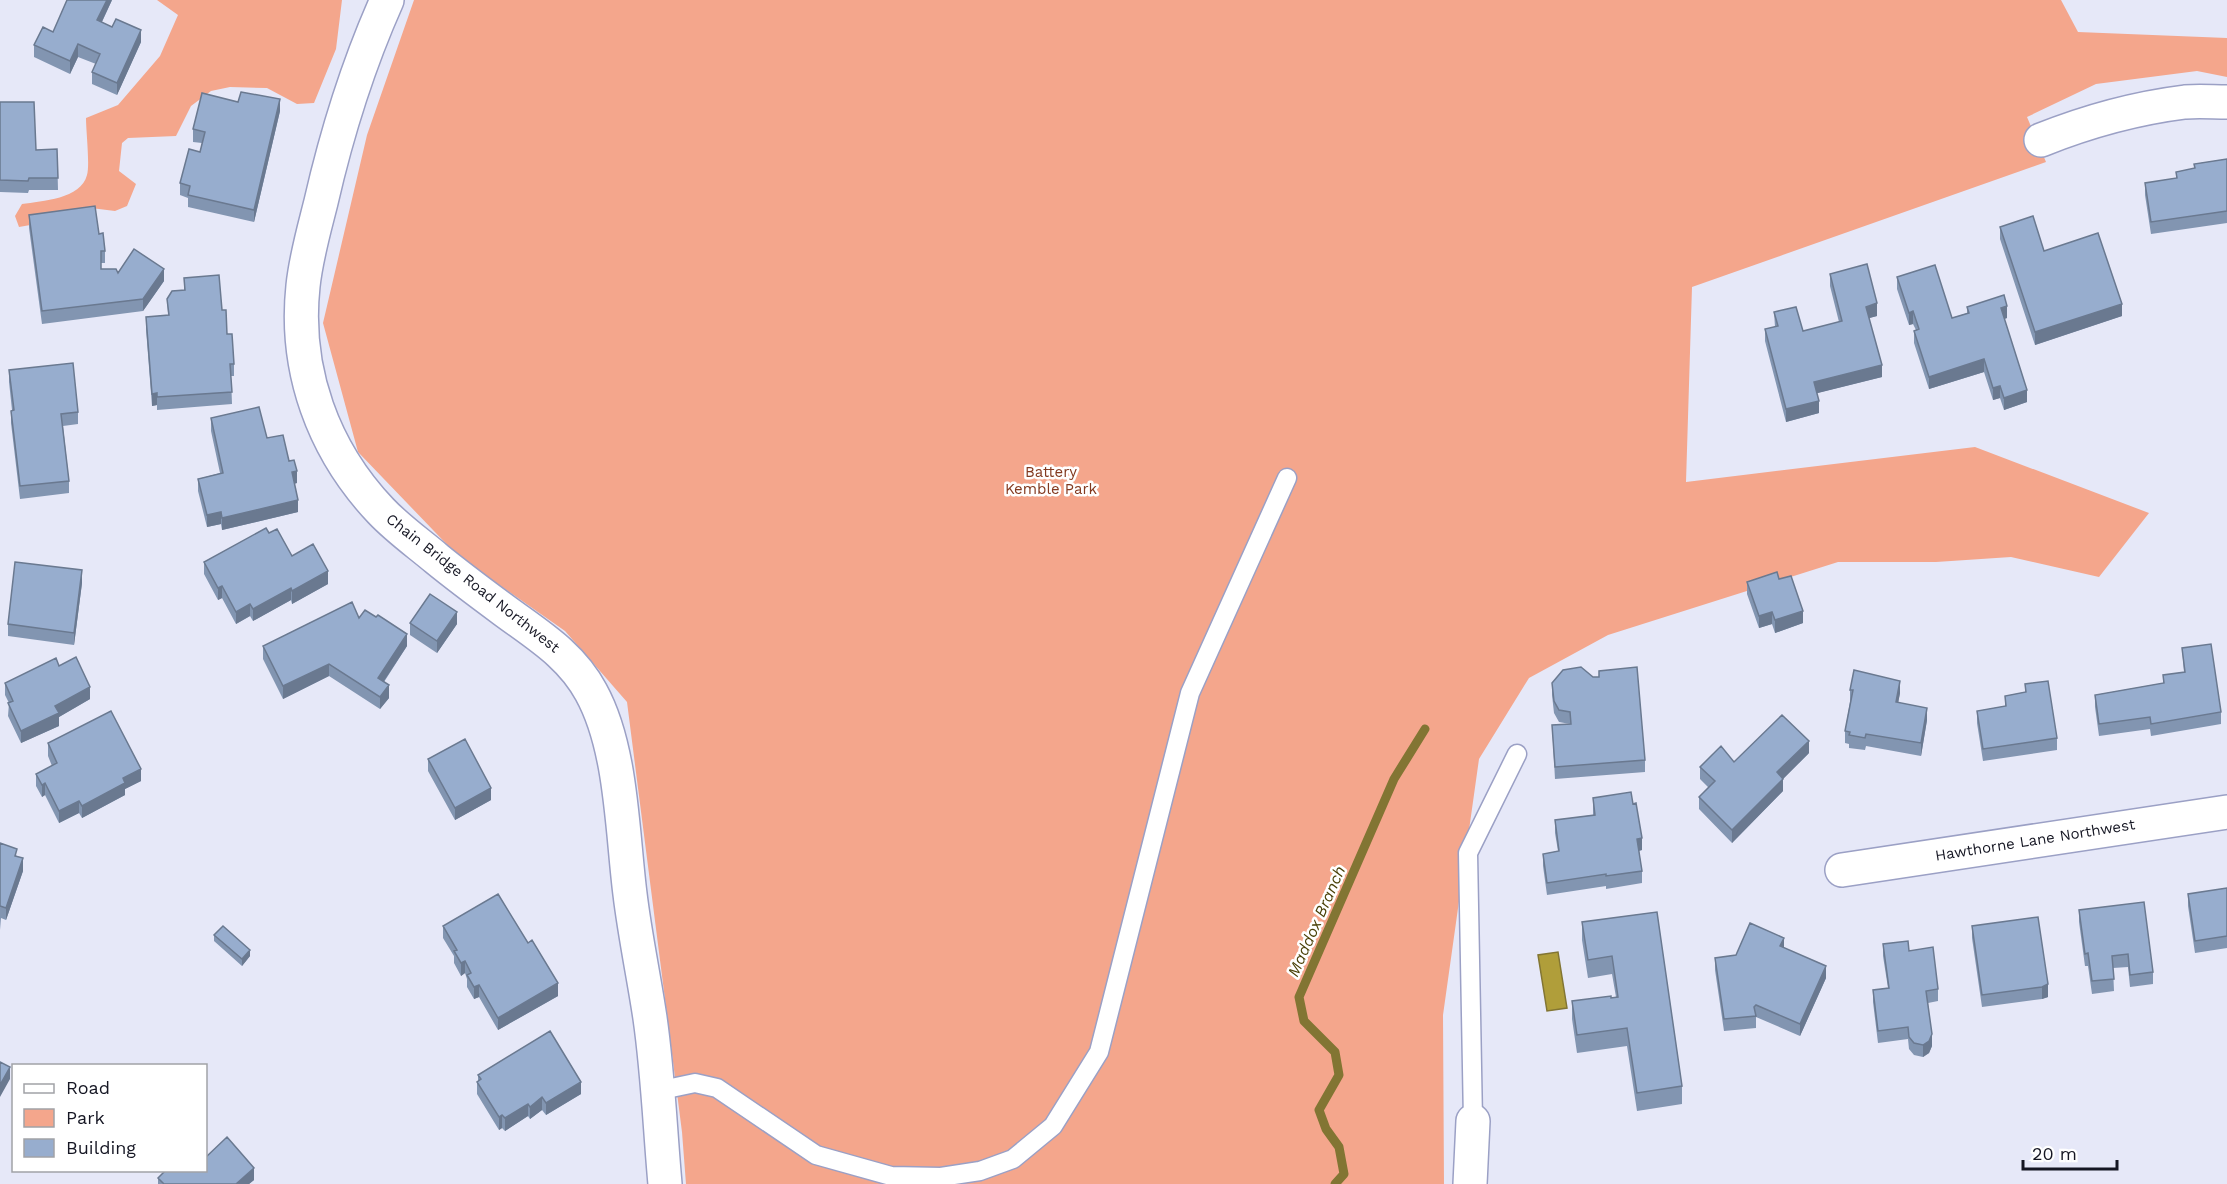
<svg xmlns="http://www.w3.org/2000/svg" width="2227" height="1184" viewBox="0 0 2227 1184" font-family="'Work Sans',sans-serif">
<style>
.green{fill:#f4a68c}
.water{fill:#b09e3a;stroke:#827533;stroke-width:1.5}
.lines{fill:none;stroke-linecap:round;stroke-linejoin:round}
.stream{stroke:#827533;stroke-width:9}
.lane-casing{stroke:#9ba0c5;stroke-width:21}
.street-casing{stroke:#9ba0c5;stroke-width:36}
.lane{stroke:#fff;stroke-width:18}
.street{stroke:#fff;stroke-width:33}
.wall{fill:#8295b1}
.shaded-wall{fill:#6a7990}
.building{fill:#97adce;stroke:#6a7990;stroke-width:1.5}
.labels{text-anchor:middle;stroke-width:5;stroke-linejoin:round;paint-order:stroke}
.park-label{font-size:15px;fill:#833a20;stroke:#fff}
.street-label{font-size:15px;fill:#151623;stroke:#fff}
.water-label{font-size:16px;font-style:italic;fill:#4a4007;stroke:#fff}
</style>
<rect width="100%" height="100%" fill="#e6e8f8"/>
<path class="green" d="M157 0H342L336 49 314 103 297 104 267 88 230 87 211 91 191 106 176 136 128 138 122 143 119 171 136 184 127 206 115 211 91 208 87 215 19 227 15 216 22 204C42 201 81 199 87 175 90 165 86 131 86 118L118 105 160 56 178 15Z
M414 0H2061L2078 32 2227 38V77L2197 71 2096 84 2027 117 2046 162 1692 287 1686 482 1975 447 2149 513 2099 577 2011 557 1936 562H1838L1608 635 1529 678 1479 759 1443 1015 1444 1184H686L682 1132 627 702 565 631 458 556 358 452 323 323 367 135Z"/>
<path class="water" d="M1558 952 1567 1008 1547 1011 1538 955Z"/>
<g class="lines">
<path class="stream" d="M1335 1184 1344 1174 1339 1147 1326 1129 1319 1110 1339 1075 1335 1052 1304 1021 1299 997 1394 779 1425 729"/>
<g class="lane-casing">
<path id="lane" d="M657 1091 695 1083 717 1088 816 1155 891 1176 941 1177 980 1171 1013 1159 1053 1126 1099 1052 1190 693 1287 478
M1473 1121 1468 853 1517 754"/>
</g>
<g class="street-casing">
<path id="street" d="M387 0C358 65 337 132 321 202 314 230 306 257 303 286 294 370 323 450 381 511 398 529 418 543 437 559 459 577 482 594 505 611 539 636 571 655 591 692 622 748 622 831 630 894 635 936 644 977 650 1018 658 1073 660 1129 665 1184
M2041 140C2086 122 2137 108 2185 102 2199 101 2213 102 2227 102
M1842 870 2227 812
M1470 1184 1473 1121"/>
</g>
<use href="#lane" class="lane"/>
<use href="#street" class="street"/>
</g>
<path class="wall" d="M112 0 102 22 141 42 117 95 92 84V72L96 64 78 57 70 74 34 57V45L53 32Z
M0 102 36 150 57 149 58 190H29L28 193 0 192Z
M280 111 254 222 188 207V198L180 195V183L200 152 202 143 193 142V129Z
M2227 159V223L2151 234 2145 195V183L2176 178V172L2194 169V164Z
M29 215 99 234 105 251V263H101V269L118 273 164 281 143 311 42 324 29 228Z
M2000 227 2044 251 2122 316 2035 345 2000 239Z
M1830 274 1877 316 1869 318 1882 377 1817 393 1819 413 1786 422 1765 341V329L1775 327 1774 312 1803 331 1839 322 1830 286Z
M1897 277 1952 318 1967 313V307L2007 318 2004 319 2027 402 2004 410 2000 398 1993 400 1984 372 1929 389 1914 343V331L1916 330 1913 324 1909 325 1897 289Z
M184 278 222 310 234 364V376H231L232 404 157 410V405L152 406 146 329V317L168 315 167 299 184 290Z
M9 370 78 412V424L63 426 69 481V493L20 499 11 423V411L12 410 9 382Z
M211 418 267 438 289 461 297 483 294 484 298 512 222 530 221 524 207 527 198 491V479L220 473 211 431Z
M269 533 292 556 328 584 292 604 291 600 253 621 250 616 236 624 222 598 218 600 204 574V562Z
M1779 579 1803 623 1775 633 1772 624 1759 628 1747 594V582Z
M82 583 74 645 8 636V624Z
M359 618 407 646 384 682 389 698 380 709 329 676 283 699 263 659V646Z
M410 623 457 624 437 653 410 635Z
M2182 648 2221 712V724L2151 736 2150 729 2099 736 2095 707V695L2163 683V675L2184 672Z
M59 666 90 699 59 717V726L21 743 8 716 9 703 5 695V683Z
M1552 683 1645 760V772L1555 779 1552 725 1570 724 1559 722 1554 713 1552 695Z
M2025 684 2057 738V750L1983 761 1977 723V711L2005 706V696L2025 692Z
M1850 690 1900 693 1898 703 1927 720 1921 756 1866 746 1865 750 1849 748V744L1845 743V731L1850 702Z
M48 743 141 781 125 789V795L82 818 79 813 59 823 45 795 42 797 36 786V774L52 766 48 756Z
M1809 753 1783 779V791L1732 843 1699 809V797L1709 788 1700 779V767Z
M428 759 491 800 455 820 428 771Z
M1593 798 1633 804 1642 850 1639 851 1642 871V883L1606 889V886L1547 895 1543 866V854L1558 851 1555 833V820L1593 815Z
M0 843 17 856 23 871 6 920 1 918 0 930Z
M2227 888V948L2195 953 2188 906V894Z
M2079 910 2153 972V984L2130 987 2128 967 2113 968 2114 991 2092 994 2088 966H2085L2079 922Z
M1657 912 1682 1086V1104L1637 1111 1627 1046 1577 1053 1572 1019V1001L1616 997 1612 974 1588 978 1582 940V922Z
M2038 917 2048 997 2042 999 1982 1007 1972 938V926Z
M443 926 558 996 498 1030 479 997 474 999 467 987V979L465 973 461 976 454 963V956L443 938Z
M214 935 250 956 242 966 214 941Z
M1883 944 1909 951 1938 989V1001L1928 1003 1932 1046 1929 1053 1923 1057 1914 1055 1909 1049 1908 1039 1878 1043 1873 1002V990L1888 988 1883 956Z
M1784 948 1826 978 1800 1036 1756 1017V1028L1724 1031 1715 970V958L1736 955Z
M478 1075 581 1094 546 1115 542 1110 530 1119 528 1116 505 1131 502 1128 499 1130 477 1094V1082L478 1081Z
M158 1178 254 1180 249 1184H158Z"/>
<path class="shaded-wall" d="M107 0H112L97 32V20Z
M141 30V42L117 95V83Z
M78 44V57L70 74V61Z
M280 99V111L254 222V210Z
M164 269V281L143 311V299Z
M1877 303V316L1866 319V307Z
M2122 304V316L2035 345V332Z
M2007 306V318L2001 320V308Z
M1913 311V324L1909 325V313Z
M1984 359V372L1929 389V377Z
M1882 365V377L1814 394V382Z
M2000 386V398L1993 400V388Z
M2027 390V402L2004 410V398Z
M157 393V405L152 406V394Z
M1819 401V413L1786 422V409Z
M297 471V483L292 484V472Z
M298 500V512L222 530V518Z
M221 512V524L207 527V515Z
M82 570V583L74 645V633Z
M328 571V584L292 604V591Z
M222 586V598L218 600V588Z
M291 588V600L253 621V609Z
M250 604V616L236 624V612Z
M1803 611V623L1775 633V620Z
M457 612V624L437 653V641Z
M1772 612V624L1759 628V616Z
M407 634V646L378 690V678Z
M329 664V676L283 699V686Z
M1900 681V693L1896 714V702Z
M389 685V698L380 709V697Z
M90 687V699L59 717V726L21 743V731L55 706Z
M1927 708V720L1921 756V743Z
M1809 741V753L1777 785V772Z
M141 769V781L125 789V795L82 818V806L123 778Z
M1783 779V791L1732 843V830Z
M45 783V795L42 797V785Z
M491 788V800L455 820V808Z
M79 801V813L59 823V811Z
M1642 838V850L1637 851V839Z
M23 858V871L6 920V908Z
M1784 938V950L1780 946Z
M250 950V956L242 966V959Z
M465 961V973L461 976V963Z
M1826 966V978L1800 1036V1024Z
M558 983V996L498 1030V1018Z
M2048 984V997L2042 999V987Z
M479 985V997L474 999V987Z
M1932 1034V1046L1929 1053 1923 1057V1045Z
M10 1067V1079L0 1097V1085Z
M581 1082V1094L546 1115V1103Z
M542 1097V1110L530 1119V1107Z
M528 1104V1116L505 1131V1118Z
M502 1115V1128L499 1130V1117Z
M254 1168V1180L249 1184H236Z"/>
<path class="building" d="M67 0H107L97 20 112 27 116 19 141 30 117 83 92 72 100 54 78 44 70 61 34 45 43 27 53 32Z
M241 92 280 99 254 210 188 195 190 186 180 183 189 149 200 152 205 132 193 129 202 93 238 102Z
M0 102H34L36 150 57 149 58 178H29L28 181 0 180Z
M2227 159V211L2151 222 2145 183 2177 178 2176 172 2195 168 2194 164Z
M95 206 99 234 103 233 105 251H101V269H116L118 273 134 249 164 269 143 299 42 311 29 215Z
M2033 216 2044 251 2098 233 2122 304 2035 332 2000 227Z
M1867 264 1877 303 1866 307 1882 365 1814 382 1819 401 1786 409 1765 329 1778 326 1774 312 1796 307 1803 331 1842 321 1830 274Z
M1935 265 1952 318 1969 313 1967 307 2004 295 2007 306 2001 308 2027 390 2004 398 2000 386 1993 388 1984 359 1929 377 1914 331 1919 329 1913 311 1909 313 1897 277Z
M219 275 222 310H226L227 334H232L234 364H230L232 392 157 397V393L152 394 146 317 169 315 167 299 172 291 185 290 184 278Z
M73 363 78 412 61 414 69 481 20 486 11 411 14 410 9 370Z
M259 407 267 438 283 435 289 461 294 460 297 471 292 472 298 500 222 518 221 512 207 515 198 479 223 473 211 418Z
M266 528 269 533 277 529 292 556 313 544 328 571 292 591 291 588 253 609 250 604 236 612 222 586 218 588 204 562Z
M15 562 82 570 74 633 8 624Z
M1777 572 1779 579 1791 576 1803 611 1775 620 1772 612 1759 616 1747 582Z
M430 594 457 612 437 641 410 623Z
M352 602 359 618 365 610 376 617 378 615 407 634 378 678 389 685 380 697 329 664 283 686 263 646Z
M2211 644 2221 712 2151 724 2150 717 2099 724 2095 695 2164 683 2163 675 2185 672 2182 648Z
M76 657 90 687 55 706 59 713 21 731 8 703 13 701 5 683 56 658 59 666Z
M1581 667 1593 677H1599V671L1637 667 1645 760 1555 767 1552 725 1571 724 1570 712 1559 710 1554 701 1552 683 1563 670Z
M1854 670 1900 681 1896 702 1927 708 1921 743 1866 734 1865 738 1849 735 1850 732 1845 731 1853 690H1850Z
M2048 681 2057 738 1983 749 1977 711 2006 706 2005 696 2026 692 2025 684Z
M111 711 141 769 123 778 125 783 82 806 79 801 59 811 45 783 42 785 36 774 57 763 48 743Z
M1782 715 1809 741 1777 772 1783 779 1732 830 1699 797 1715 781 1700 767 1721 746 1734 762Z
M465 739 491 788 455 808 428 759Z
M1631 792 1633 804 1636 803 1642 838 1637 839 1642 871 1606 876V874L1547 883 1543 854 1559 851 1555 820 1595 815 1593 798Z
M0 843 17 849 15 856 23 858 6 908 0 906Z
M2227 888V936L2195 941 2188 894Z
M498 894 528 943 532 940 558 983 498 1018 479 985 474 987 467 975 471 973 465 961 461 963 454 951 457 950 443 926Z
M2144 902 2153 972 2130 975 2128 954 2112 956 2114 979 2092 981 2088 953 2085 954 2079 910Z
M1657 912 1682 1086 1637 1093 1627 1028 1577 1035 1572 1001 1611 996V998L1618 997 1612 956 1588 960 1582 922Z
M2038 917 2048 984 2042 987 1982 995 1972 926Z
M1750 923 1784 938 1780 946 1826 966 1800 1024 1756 1005 1754 1007 1756 1016 1724 1019 1715 958 1736 955Z
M223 926 250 950 242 959 214 935Z
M1908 941 1909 951 1933 947 1938 989 1926 991 1932 1034 1929 1041 1923 1045 1914 1043 1909 1037 1908 1027 1878 1031 1873 990 1889 988 1883 944Z
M550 1031 581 1082 546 1103 542 1097 530 1107 528 1104 505 1118 502 1115 499 1117 477 1082 481 1079 478 1075Z
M0 1062 10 1067 0 1085Z
M227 1137 254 1168 236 1184H164L158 1178 166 1170H206V1157Z"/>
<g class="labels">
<g class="park-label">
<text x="1051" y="477">Battery<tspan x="1051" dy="17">Kemble Park</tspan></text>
</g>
<g class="street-label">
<text transform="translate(473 583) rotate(38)" y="5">Chain Bridge Road Northwest</text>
<text transform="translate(2035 840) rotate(-9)" y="5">Hawthorne Lane Northwest</text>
</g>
<g class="water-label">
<text transform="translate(1316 921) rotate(-66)" y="6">Maddox Branch</text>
</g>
</g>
<rect x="12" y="1064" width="195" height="108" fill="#ffffff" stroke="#a1a2a7" stroke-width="1.5"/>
<rect x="24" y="1084" width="30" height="9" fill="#ffffff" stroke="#a1a2a7" stroke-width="1.5"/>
<text x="66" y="1094" font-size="18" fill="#151623">Road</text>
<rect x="24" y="1109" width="30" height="18" fill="#f4a68c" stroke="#a1a2a7" stroke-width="1.5"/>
<text x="66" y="1124" font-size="18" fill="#151623">Park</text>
<rect x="24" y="1139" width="30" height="18" fill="#97adce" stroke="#a1a2a7" stroke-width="1.5"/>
<text x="66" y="1154" font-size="18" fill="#151623">Building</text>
<path d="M2023 1160v9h94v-9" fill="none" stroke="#151623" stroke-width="3"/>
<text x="2032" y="1160" font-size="18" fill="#151623" stroke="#ffffff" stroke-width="4.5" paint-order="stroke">20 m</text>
</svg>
